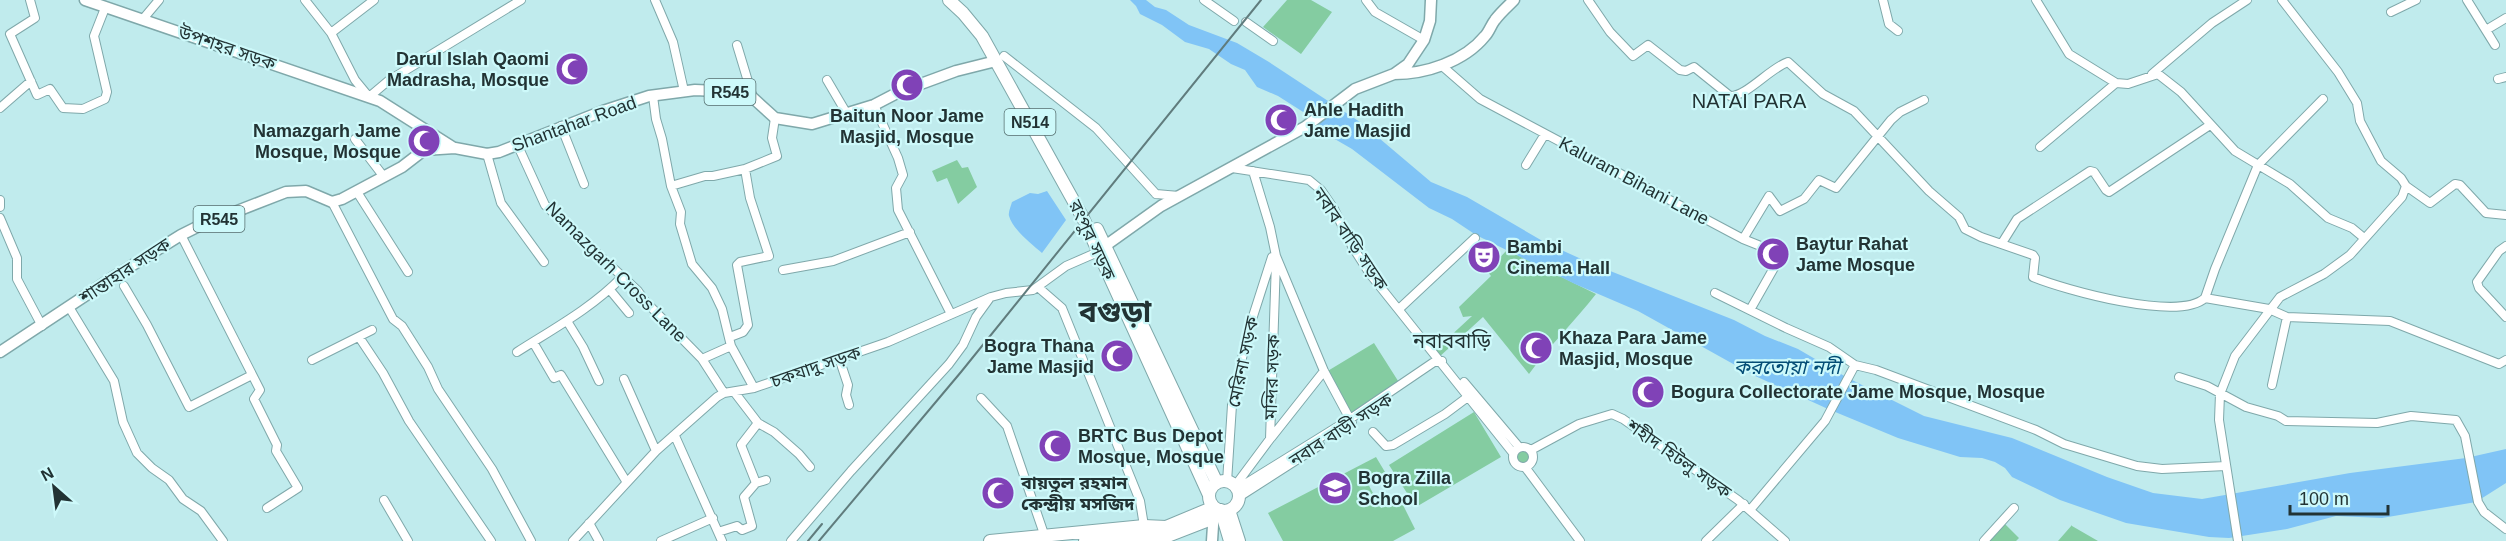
<svg xmlns="http://www.w3.org/2000/svg" width="2506" height="541" viewBox="0 0 2506 541" font-family="Helvetica,'Noto Sans Bengali',sans-serif">
<style>
.green{fill:#84cca1}
.water{fill:#80c4f6}
.lines{fill:none;stroke-linecap:round;stroke-linejoin:round}
.minor-casing{stroke:#7fa8aa;stroke-width:10}
.major-casing{stroke:#7fa8aa;stroke-width:13}
.highway-casing{stroke:#7fa8aa;stroke-width:14}
.minor{stroke:#fff;stroke-width:8}
.major{stroke:#fff;stroke-width:10}
.highway{stroke:#fff;stroke-width:12}
.rail{stroke:#607c7d;stroke-width:2}
.labels{text-anchor:middle;stroke-width:4.5;stroke-linejoin:round;paint-order:stroke}
.shield{fill:#cdf9fa;stroke:#556e6f;stroke-width:1.5}
.shield-label{font-size:16px;font-weight:bold;fill:#223334}
.street-label{font-size:18px;fill:#223334;stroke:#cdf9fa}
.poi-label{font-size:18px;font-weight:bold;fill:#223334;stroke:#cdf9fa;text-anchor:start}
.neighbourhood-label{font-size:20px;fill:#223334;stroke:#cdf9fa}
.water-label{font-size:20px;font-style:italic;fill:#034c75;stroke:#cdf9fa}
.town-label{font-size:30px;font-weight:bold;fill:#223334;stroke:#cdf9fa}
</style>
<rect width="100%" height="100%" fill="#c0ebed"/>
<path class="green" d="M1287 0H1311L1332 12 1301 54 1263 27Z
M957 160 962 168 968 167 977 187 958 204 947 178 937 182 932 171Z
M1507 250 1596 294C1575 321 1550 345 1529 374L1483 317 1438 358 1433 352 1472 316 1463 317 1459 307 1491 276 1487 271Z
M1374 343 1400 384 1351 414 1326 372Z
M1474 412 1501 457 1416 507 1389 465Z
M1515 457a8 8 0 1 1 16 0a8 8 0 1 1-16 0Z
M1376 457 1385 472 1367 482 1381 508 1400 499 1415 529 1393 541H1283L1268 513Z
M2004 523 2019 538 2016 541H1987Z
M2072 525V526L2098 541H2058Z"/>
<path class="water" d="M1130 0H1146L1155 7 1166 10 1189 25 1237 43 1269 62 1360 122 1431 182 1467 197 1546 243 1590 263 1734 320 1765 336 1798 349 1846 377 1924 416 2012 438 2107 477 2153 493 2202 499 2350 473 2466 458 2506 449V483L2476 502 2382 518 2336 516 2287 529 2229 538 2209 537 2126 523 2060 500 2012 477 2005 468 1995 462 1982 458 1960 457 1898 438 1828 409 1753 375 1638 311 1575 284 1476 235 1452 219 1429 208 1352 149 1333 138 1311 117 1278 96 1257 87 1245 70 1231 64 1209 49 1185 42 1162 25 1140 14 1136 6Z
M1047 191 1066 220 1042 253C1032 244 1013 230 1009 216 1008 212 1011 206 1012 202L1030 193 1038 194Z"/>
<g class="lines">
<g class="minor-casing">
<path id="minor" d="M30 0 35 18 10 34 37 95 50 89 63 108 83 109 105 99 107 92 94 36 105 8
M305 0 331 33 355 80 369 97 388 81 521 0
M655 0 673 42 684 91
M1204 0 1234 21
M1366 0 1375 12 1424 40
M1588 0 1610 32 1633 56 1648 45 1680 70 1686 71 1694 67 1730 96C1746 97 1770 68 1788 62L1823 94 1854 111 1929 191 1959 217 1965 229 1981 237 2033 255 2035 258 2033 277C2065 290 2179 322 2205 298L2269 309 2287 317 2390 321 2499 364 2506 360
M1883 0 1889 24 1898 31
M2036 0 2069 54 2116 83 2128 84 2158 74 2181 92 2235 151 2290 184 2328 218 2352 228 2364 238
M2467 0 2495 45 2486 30 2506 18
M2391 12 2416 0
M143 19 159 0
M1246 22 1273 41
M331 33 374 0
M737 45 753 98
M1004 56 1096 128 1156 194
M1441 65 1480 99 1743 239 1778 253 1775 266 1750 310
M2152 74 2212 23 2247 0
M2498 79 2506 77
M827 80 847 114
M653 96 656 119 662 139 671 186 681 212 680 224 692 264 712 288 722 309 731 346 702 359
M874 105 898 158 903 175 896 188 898 210 951 314
M0 108 31 81
M561 126 584 184
M355 139 384 177
M518 146 545 205 638 291 645 301 702 359 724 393
M2040 147 2116 83
M487 154 501 203 544 262
M1526 165 1545 134
M1232 168 1309 180 1321 190 1334 209 1352 246 1370 274 1513 453
M1253 171 1270 227 1276 256 1324 371 1352 423
M671 186 705 176H713L745 169 777 156 772 138 775 118
M2406 186 2430 203 2455 184 2460 185 2486 213 2506 215
M357 192 408 272
M1156 194 1179 196
M0 200V207
M332 202 393 319 402 326 428 367 438 389 492 469 531 541
M0 218 17 258V279L42 326
M181 235 260 390 254 399 277 445 276 451 298 488 267 508
M1743 239 1769 196 1780 211 1804 199 1819 180 1836 188 1891 120 1900 112 1924 100
M2002 243 2017 219 2090 171 2094 172 2106 190 2109 192 2210 125
M2506 246 2499 251 2477 282 2479 288 2506 317
M783 270 833 261 910 232
M124 286 147 325 189 407 252 375
M1039 288 1062 308 1140 501 1144 526
M610 290 629 313
M1715 293 1786 328 1829 347 1855 365 1876 370 2036 430 2064 444 2137 466 2162 469 2226 466
M2205 298 2215 269 2258 165 2323 99
M69 307 114 381 123 422 137 453 152 468 169 480 183 499 201 511 223 541
M1399 309 1475 238
M567 321 583 347 599 381
M359 337 383 373 409 421 491 541
M730 337 743 332 748 325 737 265 740 262 769 256 750 198 745 169
M533 342 554 378 561 375 626 481
M731 346 754 388
M517 352C553 329 592 308 622 277
M839 358 848 385 846 395 849 405
M312 360 372 330
M2179 377 2207 386 2246 407 2278 416 2286 421 2377 423 2411 416 2456 420 2465 436 2478 502 2484 512 2506 529
M624 379 656 451
M1464 382 1519 447
M2272 385 2287 317
M735 393 758 423 774 432 799 454 810 467
M981 398 1007 426 1044 534
M1373 432 1386 446 1393 445 1445 414 1473 393
M675 436 722 541
M1271 438 1324 371
M1513 457a10 10 0 1 1 20 0a10 10 0 1 1-20 0Z
M1531 450 1579 424 1612 414 1623 419 1738 500 1785 541
M1525 467 1580 541
M1227 482 1232 405 1247 335 1272 257
M756 483 741 445 758 423
M1235 486 1270 439 1276 261
M1237 489 1350 419 1434 362 1442 361
M1239 497 1320 445
M384 500 408 541
M1750 510 1825 421 1855 365
M589 523 599 541
M718 532 737 526 742 530 752 526 744 497 756 483 766 480
M573 541 656 451 717 397 724 393 754 388 888 342 991 297 1006 293 1033 290 1066 266 1098 252
M661 541 713 518
M791 541 851 471 949 364 963 345 976 317 989 299
M1706 541 1744 504
M1984 541 2014 508
M2238 541 2219 420 2220 394 2235 356 2280 297 2324 274 2350 255 2402 197 2406 186 2401 178 2381 161 2360 121 2357 103 2338 72 2282 0"/>
</g>
<g class="major-casing">
<path id="major" d="M85 0 380 101 454 148
M1394 74C1425 74 1464 62 1485 36 1489 32 1491 25 1495 20 1500 13 1508 6 1514 0
M1105 246 1161 206 1305 127 1355 89 1394 74 1408 64 1424 40 1430 21 1431 0
M0 352 115 276 181 235 199 226 286 192 306 191 332 202 342 199 402 167 424 150 455 148 487 154 499 152 603 111 649 96 695 90 738 92 753 98 775 118 812 124 874 105 899 92 956 71 996 61
M1212 541 1214 510"/>
</g>
<g class="highway-casing">
<path id="highway" d="M949 0 963 13 982 36 1083 218 1209 495
M1097 229 1217 483
M1209 496a15 15 0 1 1 30 0a15 15 0 1 1-30 0Z
M1229 510 1239 541
M1221 511 1230 541
M990 541 1144 526 1166 527 1214 507
M1085 541 1143 535 1165 537 1209 520 1221 510"/>
</g>
<use href="#minor" class="minor"/>
<use href="#major" class="major"/>
<use href="#highway" class="highway"/>
<path class="rail" d="M808 541 822 524
M819 541 961 372 1261 0"/>
</g>
<defs>
<g id="mosque-disc" transform="scale(1.725)"><circle r="9.5" fill="#8042b7" stroke="#cdf9fa"/><path d="M3.5-4.9A6 6 0 1 0 3.5 4.9A5 5 0 1 1 3.5-4.9Z" fill="#fff"/></g>
<g id="theatre-disc" transform="scale(1.725)"><circle r="9.5" fill="#8042b7" stroke="#cdf9fa"/><path d="M-5-5.5Q0-4 5-5.5V0Q5 5 0 6Q-5 5-5 0ZM-3.3-2.5H-1v1.5H-3.3ZM1-2.5H3.3v1.5H1ZM-2.8 1Q0 5.5 2.8 1Z" fill="#fff"/></g>
<g id="school-disc" transform="scale(1.725)"><circle r="9.5" fill="#8042b7" stroke="#cdf9fa"/><path d="M0-5L7-2L0 1L-7-2ZM-4 1L0 2.5L4 1V4Q0 6-4 4Z" fill="#fff"/></g>
</defs>
<g fill-rule="evenodd">
<use href="#mosque-disc" x="572" y="69"/>
<use href="#mosque-disc" x="907" y="85"/>
<use href="#mosque-disc" x="1281" y="120"/>
<use href="#mosque-disc" x="424" y="141"/>
<use href="#mosque-disc" x="1773" y="254"/>
<use href="#theatre-disc" x="1484" y="257"/>
<use href="#mosque-disc" x="1536" y="348"/>
<use href="#mosque-disc" x="1117" y="356"/>
<use href="#mosque-disc" x="1648" y="392"/>
<use href="#mosque-disc" x="1055" y="446"/>
<use href="#school-disc" x="1335" y="488"/>
<use href="#mosque-disc" x="998" y="493"/>
</g>
<g class="labels">
<g class="shield">
<rect x="704.5" y="79" width="51" height="26" rx="4.5"/>
<rect x="1004.5" y="109" width="51" height="26" rx="4.5"/>
<rect x="193.5" y="206" width="51" height="26" rx="4.5"/>
</g>
<g class="shield-label">
<text x="730" y="98">R545</text>
<text x="1030" y="128">N514</text>
<text x="219" y="225">R545</text>
</g>
<g class="street-label">
<text transform="translate(227 48) rotate(19)" y="6">উপশহর সড়ক</text>
<text transform="translate(574 124) rotate(-20)" y="6">Shantahar Road</text>
<text transform="translate(1634 181) rotate(28)" y="6">Kaluram Bihani Lane</text>
<text transform="translate(1350 239) rotate(56)" y="6">নবাব বাড়ি সড়ক</text>
<text transform="translate(1092 240) rotate(65)" y="6">রংপুর সড়ক</text>
<text transform="translate(125 271) rotate(-33)" y="6">শান্তাহার সড়ক</text>
<text transform="translate(616 272) rotate(45)" y="6">Namazgarh Cross Lane</text>
<text transform="translate(1243 362) rotate(-78)" y="6">মেরিনা সড়ক</text>
<text transform="translate(816 367) rotate(-19)" y="6">চকযাদু সড়ক</text>
<text transform="translate(1272 377) rotate(-88)" y="6">মন্দির সড়ক</text>
<text transform="translate(1341 430) rotate(-33)" y="6">নবাব বাড়ী সড়ক</text>
<text transform="translate(1679 459) rotate(35)" y="6">শহীদ হিটলু সড়ক</text>
</g>
<g class="poi-label">
<text x="549" y="65" text-anchor="end">Darul Islah Qaomi<tspan x="549" dy="21">Madrasha, Mosque</tspan></text>
<text x="1304" y="116">Ahle Hadith<tspan x="1304" dy="21">Jame Masjid</tspan></text>
<text x="907" y="122" text-anchor="middle">Baitun Noor Jame<tspan x="907" dy="21">Masjid, Mosque</tspan></text>
<text x="401" y="137" text-anchor="end">Namazgarh Jame<tspan x="401" dy="21">Mosque, Mosque</tspan></text>
<text x="1796" y="250">Baytur Rahat<tspan x="1796" dy="21">Jame Mosque</tspan></text>
<text x="1507" y="253">Bambi<tspan x="1507" dy="21">Cinema Hall</tspan></text>
<text x="1559" y="344">Khaza Para Jame<tspan x="1559" dy="21">Masjid, Mosque</tspan></text>
<text x="1094" y="352" text-anchor="end">Bogra Thana<tspan x="1094" dy="21">Jame Masjid</tspan></text>
<text x="1671" y="398">Bogura Collectorate Jame Mosque, Mosque</text>
<text x="1078" y="442">BRTC Bus Depot<tspan x="1078" dy="21">Mosque, Mosque</tspan></text>
<text x="1358" y="484">Bogra Zilla<tspan x="1358" dy="21">School</tspan></text>
<text x="1021" y="489">বায়তুল রহমান<tspan x="1021" dy="21">কেন্দ্রীয় মসজিদ</tspan></text>
</g>
<g class="neighbourhood-label">
<text x="1749" y="108">NATAI PARA</text>
<text x="1452" y="348">নবাববাড়ি</text>
</g>
<g class="water-label">
<text x="1787" y="374">করতোয়া নদী</text>
</g>
<g class="town-label">
<text x="1115" y="322">বগুড়া</text>
</g>
</g>
<g transform="translate(54 487) rotate(332)" stroke="#cdf9fa" stroke-width="4.5" paint-order="stroke">
<path d="M0-4.5L10 22L0 15L-10 22Z" fill="#223334"/>
<text y="-9" font-size="16" font-weight="bold" text-anchor="middle" fill="#223334">N</text>
</g>
<path d="M2290 505v9h98v-9" fill="none" stroke="#223334" stroke-width="3"/>
<text x="2299" y="505" font-size="18" fill="#223334" stroke="#cdf9fa" stroke-width="4.5" paint-order="stroke">100 m</text>
</svg>
